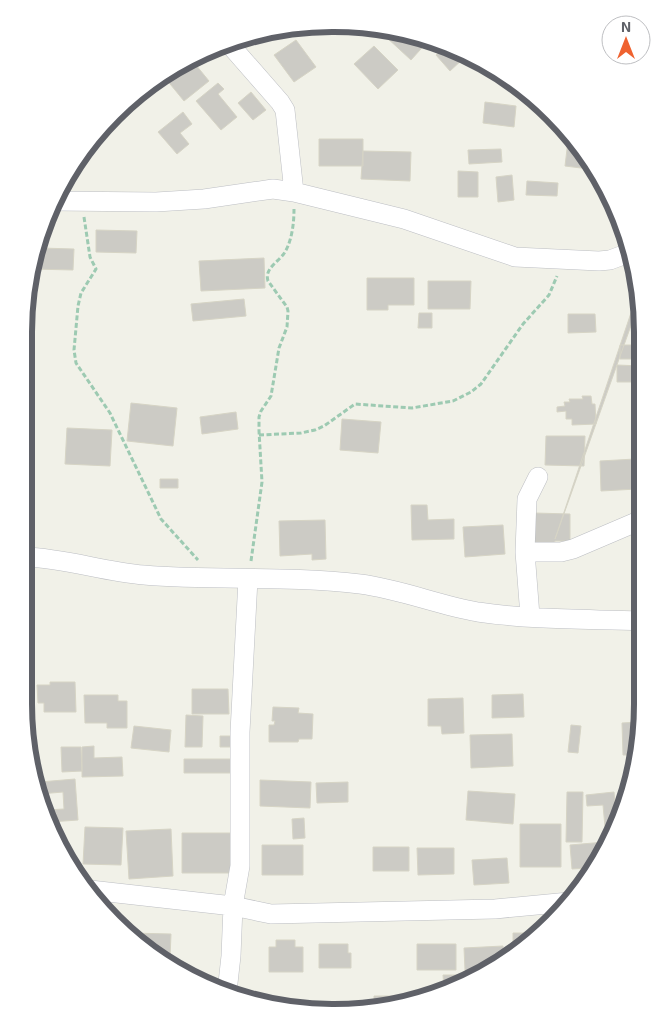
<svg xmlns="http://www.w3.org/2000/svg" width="666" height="1036" viewBox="0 0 666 1036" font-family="'Exo 2',sans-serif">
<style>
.building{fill:#cccbc5;stroke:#d6d4c5}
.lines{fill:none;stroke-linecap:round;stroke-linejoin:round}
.minor-casing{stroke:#bcbec3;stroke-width:20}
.path{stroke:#9dcab2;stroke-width:3;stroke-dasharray:5 2.5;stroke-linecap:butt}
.minor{stroke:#fff;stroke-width:19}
.rim{fill:none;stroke:#5f6168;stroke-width:6}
</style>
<rect width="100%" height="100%" fill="#f1f1e8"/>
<path class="building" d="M387 34 429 40 411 60 385 36Z
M296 40 316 67 294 82 274 55Z
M374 46 398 70 378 89 354 64Z
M445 48 464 58 450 71 436 55Z
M191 59 209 81 184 101 166 79Z
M218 83 224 89 218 94 237 117 221 130 196 101Z
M251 92 266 110 253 120 238 103Z
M527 95 537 100 541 106 527 105Z
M485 102 516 106 514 127 483 123Z
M183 112 192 124 180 133 189 144 177 154 158 132Z
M319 139H363V166H319Z
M568 141 589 169 565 166Z
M501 149 502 162 469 164 468 150Z
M363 151 411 152 410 181 361 179Z
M458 171 478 172V197H458Z
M512 175 514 200 498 202 496 177Z
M527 181 558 183 557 196 526 195Z
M96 230 137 231 136 253 96 252Z
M40 248 74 249 73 270 33 269Z
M264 258 265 288 201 291 199 261Z
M367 278H414V305H388V310H367Z
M428 281H471L470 309H428Z
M637 295 639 303 555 539Z
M244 299 246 316 193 321 191 304Z
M419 313H432V328H418Z
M568 314H595L596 332 568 333Z
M620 345H637V359H620Z
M641 358V382H617V365L641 366Z
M582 396H591L592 404H595L596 424 572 425V419H566V411L557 412V407L565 406 564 402H570L569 399H583Z
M131 403 177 408 173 446 127 441Z
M236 412 238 429 202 434 200 417Z
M342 419 381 422 378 453 340 450Z
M67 428 112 430 110 466 65 464Z
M546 436H585L584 466 545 465Z
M632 449H641V464H632Z
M635 459 637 489 601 491 600 461Z
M160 479H178V488H160Z
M411 505H427L428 520 454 519V539L412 540Z
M534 513 570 514V541H555L553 546 534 547Z
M325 520 326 559 312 560V554L280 556 279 521Z
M503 525 505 554 465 557 463 527Z
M50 682H75L76 712H44V703H38L37 685H50Z
M192 689H228L229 714H192Z
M523 694 524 717 492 718V695Z
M84 695H118V701H127V728H107V723H85Z
M463 698 464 733 442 734 441 726H428V699Z
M273 707 299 708 298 713 313 714 312 739H299L298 742H269V725H274L275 721H272Z
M186 715 203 716 202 747H185Z
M640 722V743L636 755H623L622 723Z
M571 725 581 726 578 753 568 752Z
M134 726 171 730 169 752 131 748Z
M512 734 513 766 471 768 470 735Z
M220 736H231V747H220Z
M94 746V758L122 757 123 776 82 777V747Z
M61 747H81L82 771 62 772Z
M184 759H233V773H184Z
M75 779 78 820 50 822 46 810 64 809 63 792 40 794V782Z
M260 780 311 782 310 808 260 806Z
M348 782V802L317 803 316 783Z
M468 791 515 794 513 824 466 820Z
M567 792H583L582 842H566Z
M614 792 617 824 616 826 605 827 603 805 587 806 586 795Z
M304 818 305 838 293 839 292 819Z
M520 824H561V867H520Z
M85 827 123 828 121 865 83 864Z
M171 829 173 876 129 879 126 831Z
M182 833H234V873H182Z
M605 842 590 868 572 869 570 845Z
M262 845H303V875H262Z
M373 847H409V871H373Z
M417 848H454V874L418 875Z
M507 858 509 883 474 885 472 860Z
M130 933 171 934 170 958 162 957 145 948Z
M513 933H535L513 953Z
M276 940H295V947H303V972H269V947H276Z
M319 944H348V953H351V968H319Z
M417 944H456V970H417Z
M503 946 504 960 485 969 465 970 464 948Z
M443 975H457V982L444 988Z
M374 996H403V1003L374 1007Z"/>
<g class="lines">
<g class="minor-casing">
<path id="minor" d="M231 46 280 102 285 110 294 192
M54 201 156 202 204 199 273 189 294 192 404 219 515 257 599 261 610 260 626 254
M525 552H561L573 549 641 520
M25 557C65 558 104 572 144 575 216 581 288 575 360 584 400 589 438 605 478 612 531 620 586 619 640 621
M530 616 525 552 527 499 538 477
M90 890 233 906 271 914 495 909 569 902
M227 992 231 956 233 906 240 866V732L248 579"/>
</g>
<path class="path" d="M84 217 90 257 96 269 81 293 78 306 74 350 76 363 110 413 161 519 198 560
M259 435 301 433 315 430 324 426 355 404 412 408 453 401 471 392 481 384 523 324 549 295 557 276
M251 561 262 482 259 431V417L261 411 271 396 279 348 287 327 288 311 287 307 268 281C264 268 279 262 285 252 292 240 294 223 294 209"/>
<use href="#minor" class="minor"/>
</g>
<path d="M0 0H666V1036H0ZM332 32H334A300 300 0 0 1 634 332V704A300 300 0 0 1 334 1004H332A300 300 0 0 1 32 704V332A300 300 0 0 1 332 32Z" fill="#fff" fill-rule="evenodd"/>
<path class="rim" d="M332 32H334A300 300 0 0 1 634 332V704A300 300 0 0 1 334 1004H332A300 300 0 0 1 32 704V332A300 300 0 0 1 332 32Z"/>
<g transform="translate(626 40)"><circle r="24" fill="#ffffff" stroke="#bfc0c3"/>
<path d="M0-4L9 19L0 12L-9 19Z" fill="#ef6230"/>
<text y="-8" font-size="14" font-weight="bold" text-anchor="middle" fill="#5f6168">N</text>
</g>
</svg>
